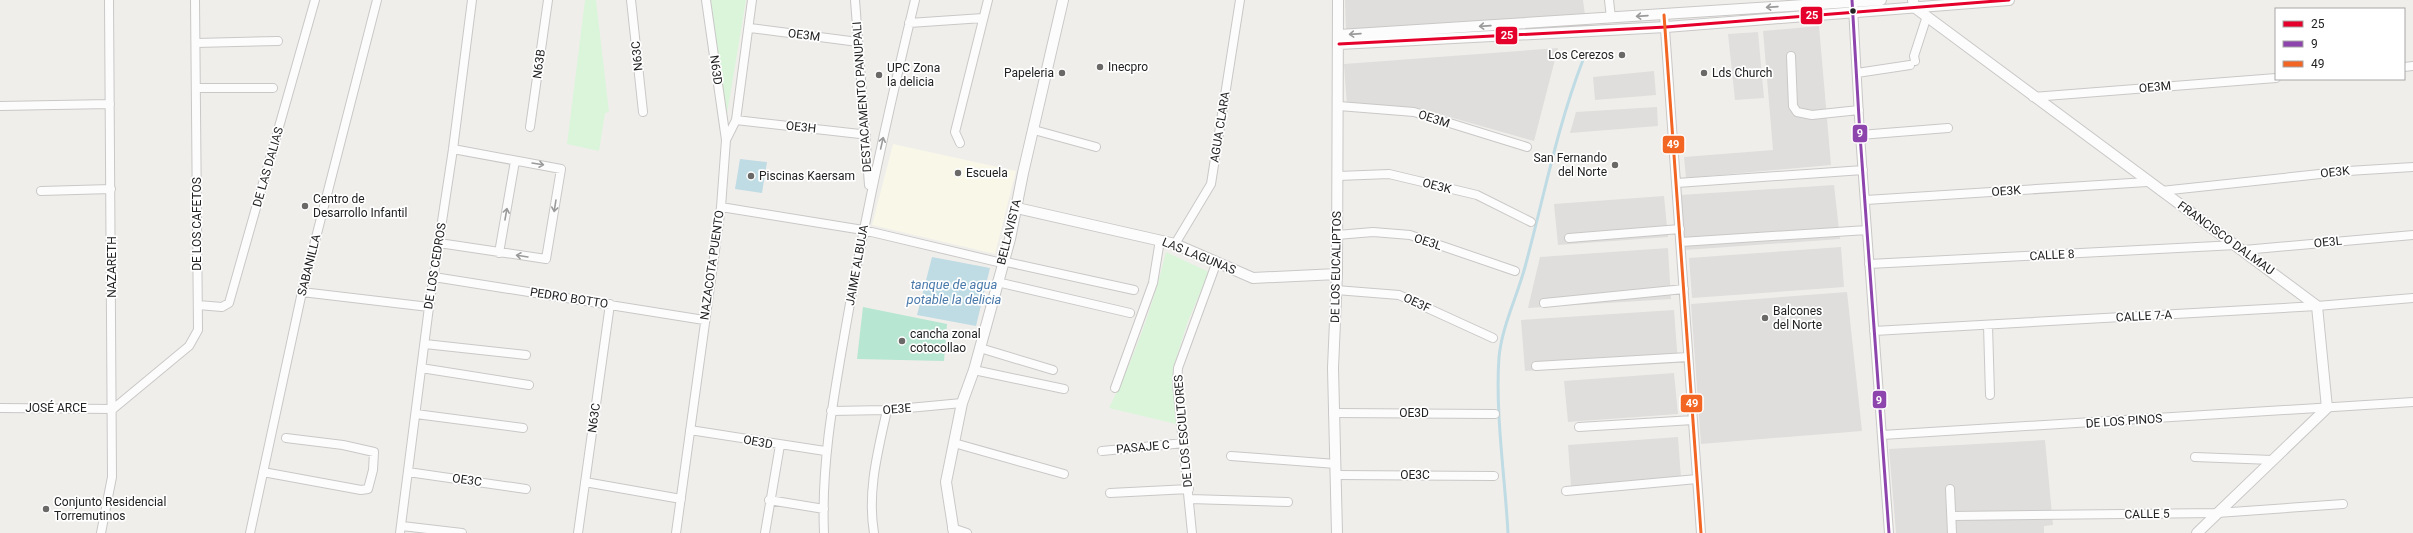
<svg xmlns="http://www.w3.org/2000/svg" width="2413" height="533" viewBox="0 0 2413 533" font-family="Roboto,sans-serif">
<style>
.residential{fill:#dfdedc}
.education{fill:#f8f7e8}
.park{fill:#daf5da}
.pitch{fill:#b7e6d2}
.parking{fill:#e0dfde}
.water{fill:#bfdbe3}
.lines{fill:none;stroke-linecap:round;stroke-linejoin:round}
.stream{stroke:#bfdbe3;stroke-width:3}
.minor-casing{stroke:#c9c8c7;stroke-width:10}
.tertiary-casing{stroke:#c9c8c7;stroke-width:12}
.minor{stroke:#fdfcfc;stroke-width:8}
.tertiary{stroke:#fdfcfc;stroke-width:10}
.bus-1-casing{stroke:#fff;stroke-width:6}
.bus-2-casing{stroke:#fff;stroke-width:6}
.bus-3-casing{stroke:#fff;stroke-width:6}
.bus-1{stroke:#e4002b;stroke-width:3}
.bus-2{stroke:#8e44ad;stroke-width:3}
.bus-3{stroke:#f26522;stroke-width:3}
.oneway{stroke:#9a9a9a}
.bus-dot{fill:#222;stroke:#fff;stroke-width:1.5}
.poi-dot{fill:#6a6968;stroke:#fff;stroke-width:1.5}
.labels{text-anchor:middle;stroke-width:3.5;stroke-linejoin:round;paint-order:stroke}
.street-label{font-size:12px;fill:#222;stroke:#fff}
.poi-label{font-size:12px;fill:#222;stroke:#fff;text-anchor:start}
.water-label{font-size:13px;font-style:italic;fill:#4a7aab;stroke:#fff}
.line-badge{stroke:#fff;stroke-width:1.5}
.badge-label{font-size:11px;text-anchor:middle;font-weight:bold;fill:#fff}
</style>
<rect width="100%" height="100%" fill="#f0eeeb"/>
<path class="residential" d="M1345 0H1583L1585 15 1346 32Z
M1819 26 1831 165 1686 178 1684 157 1773 150 1763 31Z
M1558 48 1534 141 1414 107 1347 106 1344 64Z
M1654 71 1656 95 1595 100 1593 77Z
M1657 107 1658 126 1570 133 1576 112Z
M1834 185 1840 239 1685 250 1680 195Z
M1664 196 1668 237 1558 245 1554 204Z
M1841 247 1844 287 1692 298 1689 258Z
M1668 248 1671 299 1528 308 1540 257Z
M1847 292 1862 431 1701 444 1691 304Z
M1674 310 1678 363 1525 371 1521 320Z
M1674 373 1678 414 1568 422 1564 381Z
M1678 437 1681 478 1571 486 1568 445Z
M2045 440 2053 525 2044 526V533H1896L1889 449Z"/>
<path class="education" d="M893 144 1016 171 995 254 872 225Z"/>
<path class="park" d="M585 0H596L609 112 605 113 599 151 567 144Z
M711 0H746L725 126Z
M1166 252 1209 272 1188 321 1173 368 1176 424 1109 408C1134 359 1153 306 1166 252Z"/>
<path class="pitch" d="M863 307 947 324 944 361 857 359Z"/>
<path class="parking" d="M1758 32 1764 98 1735 100 1728 34Z"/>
<path class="water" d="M740 159 767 162 762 193 735 189Z
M932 257 990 268 976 326 917 315Z"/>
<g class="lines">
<path class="stream" d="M1508 533C1505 477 1495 412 1499 357 1502 326 1517 297 1525 267 1544 197 1557 127 1583 60"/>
<g class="minor-casing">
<path id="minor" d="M631 0 643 112
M706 0 726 140
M855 0 869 185
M1609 0 1611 18
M1853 7 1860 135 1889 533
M1664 15 1701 533
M909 23 983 18
M750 28 858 42
M196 43 278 41
M1791 56 1793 106 1797 112 1812 115 1859 110
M1915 61 1914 56 1927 16
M2404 67 2413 66
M1857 73 1910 65
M196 88H273
M2033 97 2276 78
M0 106 110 104
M1339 106 1414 112 1527 147
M736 120 860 134 866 136
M530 127 548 0
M1034 130 1096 147
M1860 135 1948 128
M960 143 955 132 988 0
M1338 176 1389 174 1477 195 1531 222
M1677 183 1863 170
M41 191 111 189
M2161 191 2348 171 2413 167
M1866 200 2147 182
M721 207 863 230 1002 263
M1337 235 1373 232 1410 235 1515 271
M1569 238 1680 229
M1681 242 1867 230
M439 243 546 259 561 169 453 149
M1175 244 1211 184 1240 0
M2244 250 2413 235
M499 253 515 161
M1002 261 1134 290
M1869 264 2236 245
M434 277 704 320
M997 282 1130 313
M1336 290 1399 295 1493 338
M302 292 429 307
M1544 303 1684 289
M198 305 222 307 229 303 315 0
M1988 325 1990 395
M1874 331 2317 306 2413 298
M425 344 526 355
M980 348 1053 370
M1536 366 1688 357
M421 368 529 385
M974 370 1064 389
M1115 388 1153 283 1160 240
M0 408 113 409
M113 409 189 346 198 330 195 0
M831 411 887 410 962 403
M1333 413 1495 414
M416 414 523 428
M1579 427 1693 420
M690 430 825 451
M1882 435 2413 402
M954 443 1064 474
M1102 451 1184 443
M1231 456 1336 464
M2195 457 2272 460
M263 472 361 490 368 489 373 470 374 452 343 445 286 438
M408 472 526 489
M1336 475 1494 476
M585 482 681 499
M1950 489 1952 533
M1566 491 1697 479
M1110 493 1189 489
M1190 499 1288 502
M769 500 824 509
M1952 516 2217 513 2343 504
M402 526 462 533
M952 528 967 533
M101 533 112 477 109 0
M250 533 302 292 377 0
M400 533 429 307 453 149 472 0
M578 533 610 304
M676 533 721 207 726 140 736 120 752 0
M765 533 780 445
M824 533C821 463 834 395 846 326 865 216 889 108 915 0
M874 533C867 491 878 451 887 410
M1192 533 1177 383 1178 368 1216 264"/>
</g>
<g class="tertiary-casing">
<path id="tertiary" d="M1913 0 1914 7 2317 306 2327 408 2197 533
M1339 35 1881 0
M1339 44 1666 27 2009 0
M1017 208 1175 244 1253 278 1337 274
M954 533 946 482 962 403 974 370 1010 239 1023 173 1063 0
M1337 533 1333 368 1337 274 1338 0"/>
</g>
<use href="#minor" class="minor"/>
<use href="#tertiary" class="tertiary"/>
<g class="bus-1-casing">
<path id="bus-1" d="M1339 44 1666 27 2009 0"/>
</g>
<g class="bus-2-casing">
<path id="bus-2" d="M1852 0 1860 135 1889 533"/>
</g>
<g class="bus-3-casing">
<path id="bus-3" d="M1664 15 1701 533"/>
</g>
<use href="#bus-1" class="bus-1"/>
<use href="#bus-2" class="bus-2"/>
<use href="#bus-3" class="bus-3"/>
</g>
<defs><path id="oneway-shaft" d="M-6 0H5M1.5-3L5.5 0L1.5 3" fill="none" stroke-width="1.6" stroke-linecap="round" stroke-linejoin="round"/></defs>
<g class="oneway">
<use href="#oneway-shaft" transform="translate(1772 7) rotate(176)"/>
<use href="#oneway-shaft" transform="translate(1642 16) rotate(176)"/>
<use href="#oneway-shaft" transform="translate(1485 26) rotate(176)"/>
<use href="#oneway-shaft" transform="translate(1355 34) rotate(176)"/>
<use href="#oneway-shaft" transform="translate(882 143) rotate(-77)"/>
<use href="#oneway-shaft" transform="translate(538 164) rotate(9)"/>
<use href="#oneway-shaft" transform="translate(555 206) rotate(99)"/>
<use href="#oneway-shaft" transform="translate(506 214) rotate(-80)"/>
<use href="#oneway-shaft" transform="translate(522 256) rotate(-171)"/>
</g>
<circle class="bus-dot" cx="1853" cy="11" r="3.5"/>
<g class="poi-dot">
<circle cx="1622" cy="55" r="4"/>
<circle cx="1100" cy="67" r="4"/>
<circle cx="1062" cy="73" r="4"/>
<circle cx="1704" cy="73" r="4"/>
<circle cx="879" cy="75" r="4"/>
<circle cx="1615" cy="165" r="4"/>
<circle cx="958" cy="173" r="4"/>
<circle cx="751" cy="176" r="4"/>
<circle cx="305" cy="206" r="4"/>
<circle cx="1765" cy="318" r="4"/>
<circle cx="902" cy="341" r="4"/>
<circle cx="46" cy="509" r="4"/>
</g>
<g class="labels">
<g class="street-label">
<text transform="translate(804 35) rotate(7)" y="4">OE3M</text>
<text transform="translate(637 56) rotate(-96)" y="4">N63C</text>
<text transform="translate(539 64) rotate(-82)" y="4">N63B</text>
<text transform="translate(716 70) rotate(82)" y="4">N63D</text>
<text transform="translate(2155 87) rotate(-5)" y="4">OE3M</text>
<text transform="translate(862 97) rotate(-94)" y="4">DESTACAMENTO PANUPALI</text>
<text transform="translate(1434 119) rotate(18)" y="4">OE3M</text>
<text transform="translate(801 127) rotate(6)" y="4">OE3H</text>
<text transform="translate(1220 127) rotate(-81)" y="4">AGUA CLARA</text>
<text transform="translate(268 167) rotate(-74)" y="4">DE LAS DALIAS</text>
<text transform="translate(2335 172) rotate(-6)" y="4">OE3K</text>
<text transform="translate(1437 186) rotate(14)" y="4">OE3K</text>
<text transform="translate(2006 191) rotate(-4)" y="4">OE3K</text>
<text transform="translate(197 224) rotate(-90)" y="4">DE LOS CAFETOS</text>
<text transform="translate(1009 232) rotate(-76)" y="4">BELLAVISTA</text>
<text transform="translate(2226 238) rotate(36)" y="4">FRANCISCO DALMAU</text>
<text transform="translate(1428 242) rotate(18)" y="4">OE3L</text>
<text transform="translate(2328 242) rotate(-6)" y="4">OE3L</text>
<text transform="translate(2052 255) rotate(-3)" y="4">CALLE 8</text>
<text transform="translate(1199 256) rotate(22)" y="4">LAS LAGUNAS</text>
<text transform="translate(309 265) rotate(-76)" y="4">SABANILLA</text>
<text transform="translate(712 265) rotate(-82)" y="4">NAZACOTA PUENTO</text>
<text transform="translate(857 265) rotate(-80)" y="4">JAIME ALBUJA</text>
<text transform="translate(435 266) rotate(-81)" y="4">DE LOS CEDROS</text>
<text transform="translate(112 267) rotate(-90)" y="4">NAZARETH</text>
<text transform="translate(1336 267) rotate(-89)" y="4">DE LOS EUCALIPTOS</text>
<text transform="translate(569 298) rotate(9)" y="4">PEDRO BOTTO</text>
<text transform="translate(1417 303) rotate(25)" y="4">OE3F</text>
<text transform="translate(2144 316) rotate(-3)" y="4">CALLE 7-A</text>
<text x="56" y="412">JOSÉ ARCE</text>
<text transform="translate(897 409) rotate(-5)" y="4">OE3E</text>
<text x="1414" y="417">OE3D</text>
<text transform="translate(594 418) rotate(-82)" y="4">N63C</text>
<text transform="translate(2124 421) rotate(-4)" y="4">DE LOS PINOS</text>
<text transform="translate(1183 431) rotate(-95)" y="4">DE LOS ESCULTORES</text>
<text transform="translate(758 442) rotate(10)" y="4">OE3D</text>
<text transform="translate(1143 447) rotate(-5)" y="4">PASAJE C</text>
<text x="1415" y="479">OE3C</text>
<text transform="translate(467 480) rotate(8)" y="4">OE3C</text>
<text transform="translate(2147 514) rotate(-1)" y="4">CALLE 5</text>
</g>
<g class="poi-label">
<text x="1614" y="59" text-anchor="end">Los Cerezos</text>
<text x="1108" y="71">Inecpro</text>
<text x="887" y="72">UPC Zona<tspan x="887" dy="14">la delicia</tspan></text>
<text x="1054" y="77" text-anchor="end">Papeleria</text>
<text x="1712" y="77">Lds Church</text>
<text x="1607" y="162" text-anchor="end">San Fernando<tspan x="1607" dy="14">del Norte</tspan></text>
<text x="966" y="177">Escuela</text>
<text x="759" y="180">Piscinas Kaersam</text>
<text x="313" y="203">Centro de<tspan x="313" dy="14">Desarrollo Infantil</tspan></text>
<text x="1773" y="315">Balcones<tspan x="1773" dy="14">del Norte</tspan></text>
<text x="910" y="338">cancha zonal<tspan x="910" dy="14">cotocollao</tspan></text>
<text x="54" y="506">Conjunto Residencial<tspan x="54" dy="14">Torremutinos</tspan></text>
</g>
<g class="water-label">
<text x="954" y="289">tanque de agua<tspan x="954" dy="15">potable la delicia</tspan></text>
</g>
</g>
<g class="line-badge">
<rect x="1800" y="6" width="23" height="19" rx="4" fill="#e4002b"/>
<rect x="1495" y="26" width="23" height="19" rx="4" fill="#e4002b"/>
<rect x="1852" y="124" width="16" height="19" rx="4" fill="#8e44ad"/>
<rect x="1662" y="135" width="23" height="19" rx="4" fill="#f26522"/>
<rect x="1872" y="390" width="15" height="19" rx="4" fill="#8e44ad"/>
<rect x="1680" y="394" width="23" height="19" rx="4" fill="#f26522"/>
</g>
<g class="badge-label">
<text x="1812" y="19">25</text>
<text x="1507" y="39">25</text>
<text x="1860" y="137">9</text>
<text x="1673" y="148">49</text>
<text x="1879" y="404">9</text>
<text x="1692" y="407">49</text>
</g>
<rect x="2275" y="8" width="130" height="72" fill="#ffffff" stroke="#a7a7a7"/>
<rect x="2283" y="21" width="20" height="6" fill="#e4002b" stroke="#a7a7a7"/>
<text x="2311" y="28" font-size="12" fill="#222222">25</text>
<rect x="2283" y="41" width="20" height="6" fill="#8e44ad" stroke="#a7a7a7"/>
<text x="2311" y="48" font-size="12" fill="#222222">9</text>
<rect x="2283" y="61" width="20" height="6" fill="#f26522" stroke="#a7a7a7"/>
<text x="2311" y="68" font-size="12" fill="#222222">49</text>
</svg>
